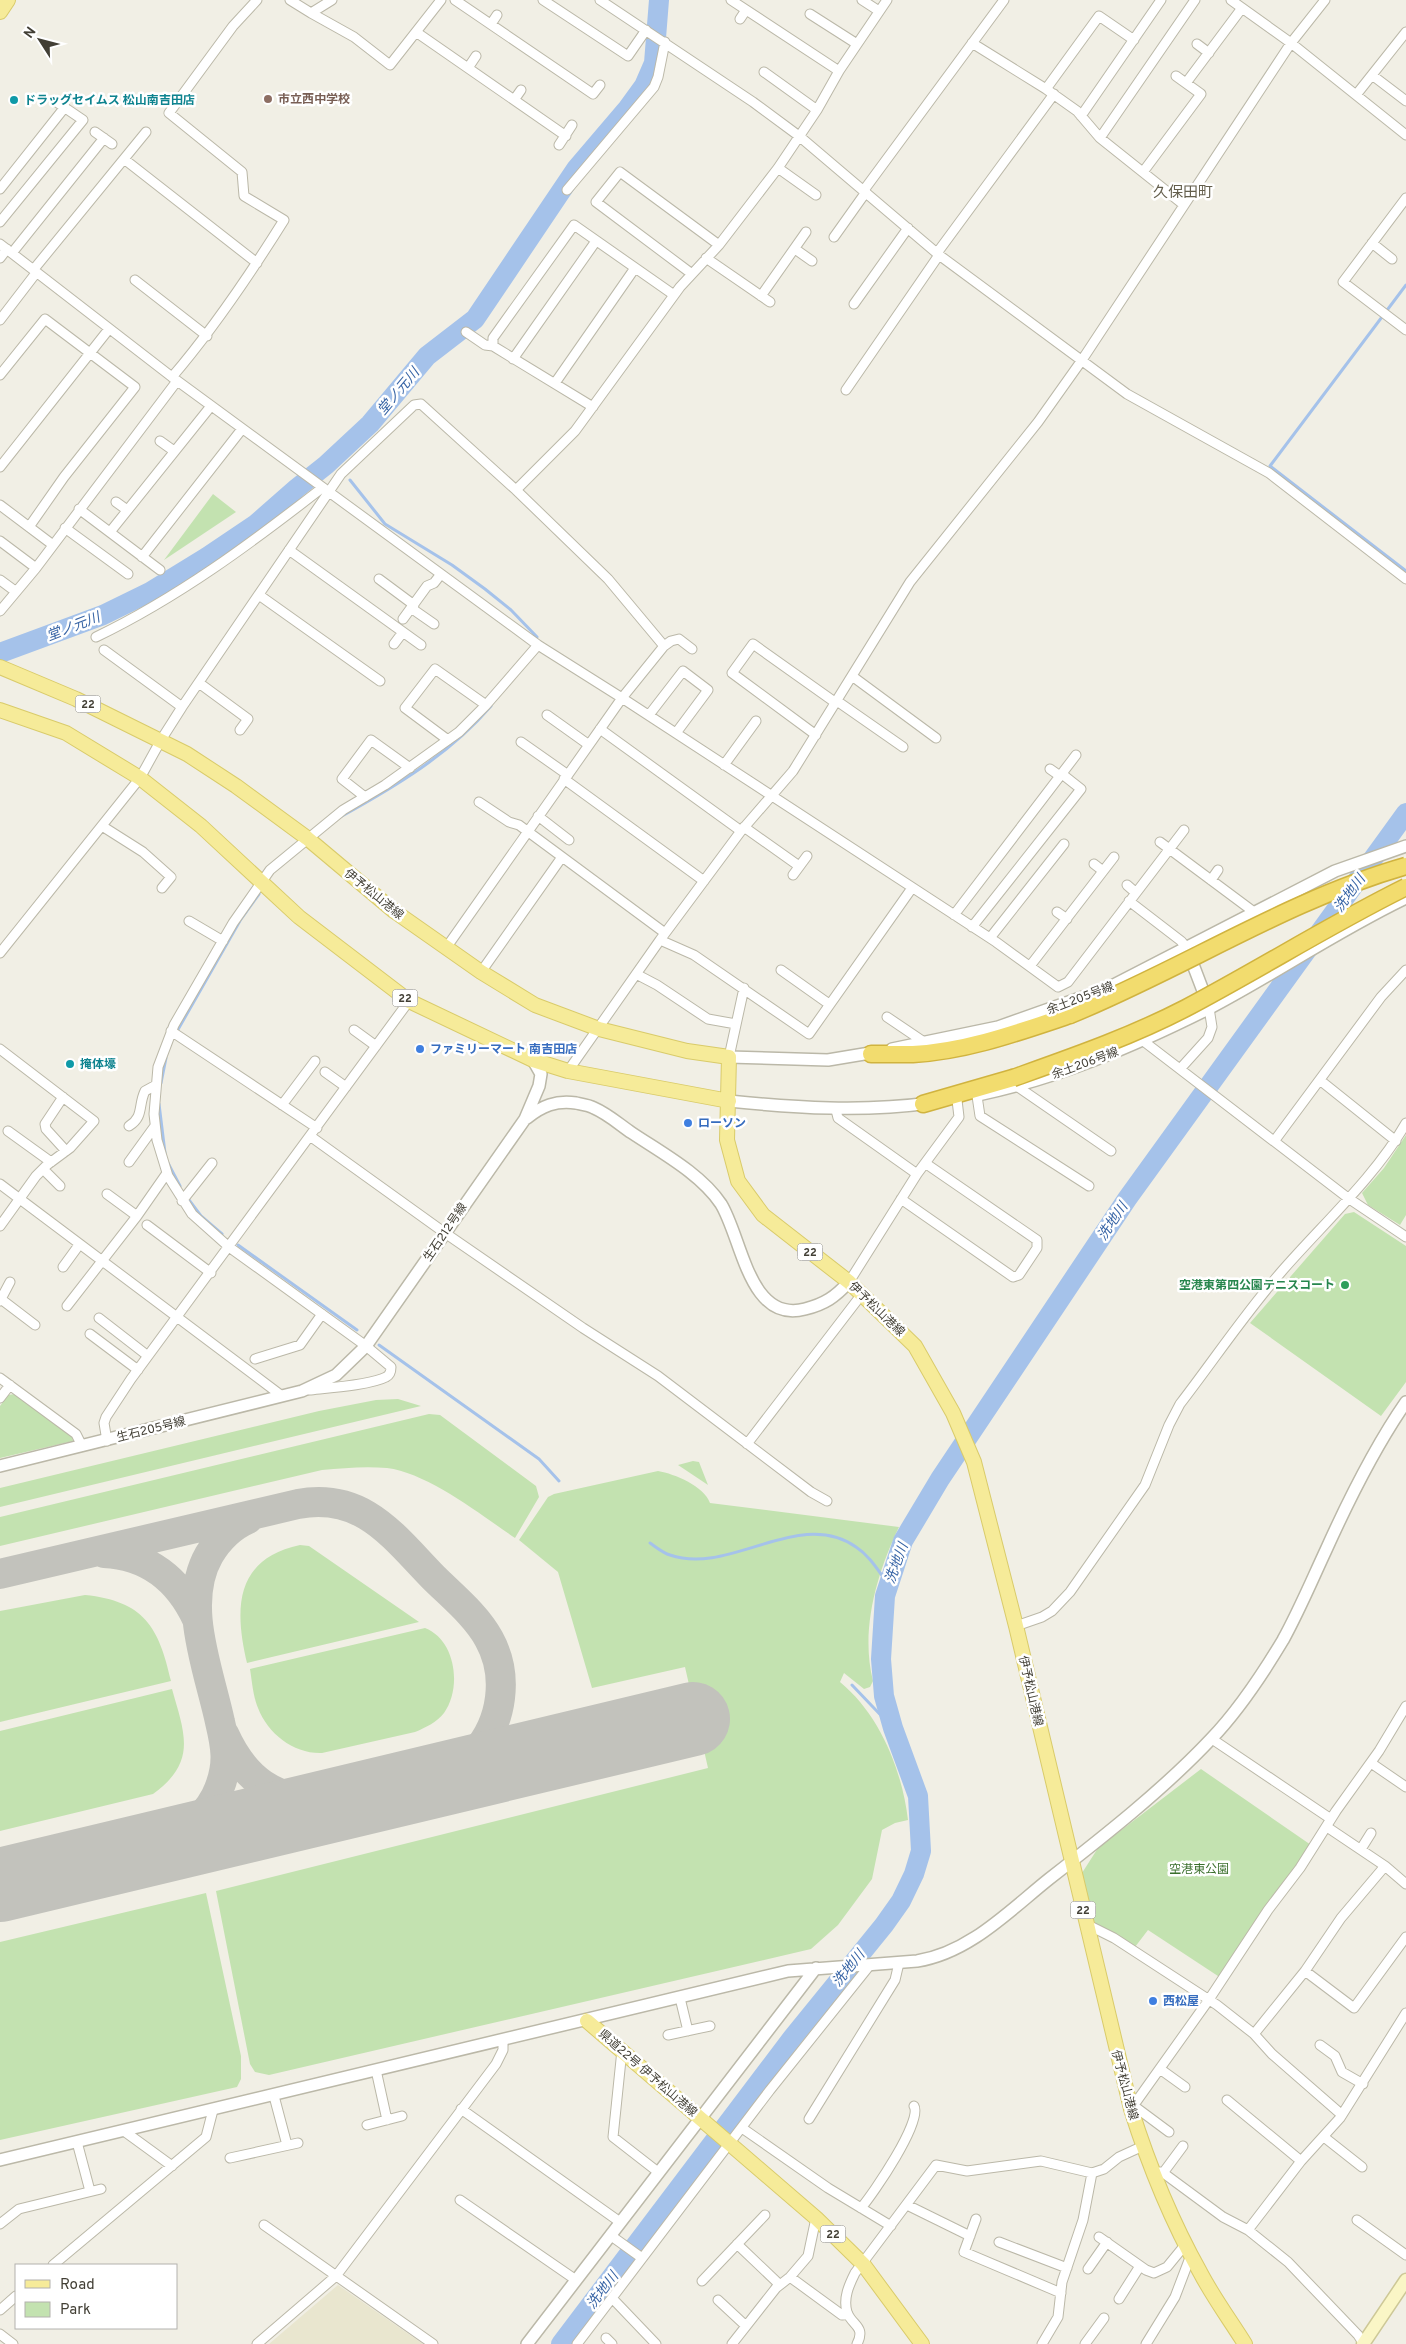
<svg xmlns="http://www.w3.org/2000/svg" width="1406" height="2344" viewBox="0 0 1406 2344" font-family="Overpass,'Noto Sans JP',sans-serif">
<style>
.education{fill:#e9e6cf}
.green{fill:#c3e2b0}
.lines{fill:none;stroke-linecap:round;stroke-linejoin:round}
.stream{stroke:#a5c2ea;stroke-width:3}
.river{stroke:#a5c2ea;stroke-width:20}
.taxiway{stroke:#c2c2bc;stroke-width:30}
.runway{stroke:#c2c2bc;stroke-width:74}
.minor-casing{stroke:#bbb8a8;stroke-width:11}
.tertiary-casing{stroke:#bbb8a8;stroke-width:14}
.secondary-casing{stroke:#cdc897;stroke-width:15}
.primary-casing{stroke:#d9cb6a;stroke-width:16}
.motorway-casing{stroke:#d0b33f;stroke-width:19}
.minor{stroke:#fff;stroke-width:9}
.tertiary{stroke:#fff;stroke-width:11}
.secondary{stroke:#faf6c6;stroke-width:12}
.primary{stroke:#f6eb99;stroke-width:14}
.motorway{stroke:#f2dc6e;stroke-width:16}
.motorway-bridge-casing{stroke:#d0b33f;stroke-width:19;stroke-linecap:butt}
.motorway-bridge{stroke:#f2dc6e;stroke-width:16}
.education-dot{fill:#8d6e63;stroke:#fff;stroke-width:2}
.culture-dot{fill:#0f9aa8;stroke:#fff;stroke-width:2}
.shop-dot{fill:#3f7fe0;stroke:#fff;stroke-width:2}
.leisure-dot{fill:#2e9e5b;stroke:#fff;stroke-width:2}
.labels{text-anchor:middle;stroke-width:5;stroke-linejoin:round;paint-order:stroke}
.shield{fill:#fff;stroke:#7b7972;stroke-width:1}
.shield-label{font-size:11px;font-weight:bold;fill:#423f35}
.education-label{font-size:12px;font-weight:bold;fill:#785e54;stroke:#fff;text-anchor:start}
.culture-label{font-size:12px;font-weight:bold;fill:#0d838f;stroke:#fff;text-anchor:start}
.street-label{font-size:12px;fill:#423f35;stroke:#fff}
.shop-label{font-size:12px;font-weight:bold;fill:#366cbe;stroke:#fff;text-anchor:start}
.leisure-label{font-size:12px;font-weight:bold;fill:#27864d;stroke:#fff;text-anchor:end}
.park-label{font-size:12px;fill:#3b6f2d;stroke:#fff}
.water-label{font-size:14px;font-style:italic;fill:#3764a5;stroke:#fff}
.quarter-label{font-size:15px;fill:#645f4d;stroke:#fff}
</style>
<rect width="100%" height="100%" fill="#f1efe5"/>
<path class="education" d="M338 2285 423 2344H269Z"/>
<path class="green" d="M213 494 236 512 164 560Z
M1406 1135V1215L1400 1225 1368 1205 1362 1193 1384 1168Z
M1354 1212 1406 1246V1382L1381 1416 1250 1323 1345 1214Z
M15 1394 72 1435 73 1441 0 1458V1406L8 1395Z
M398 1399 421 1406 0 1507V1488L319 1411 376 1400Z
M429 1414 440 1415 536 1486 539 1497 515 1538C481 1515 428 1473 387 1468 365 1466 344 1468 322 1470L0 1546V1517Z
M693 1461 699 1462 708 1485 678 1465Z
M658 1471C675 1474 704 1486 710 1503L899 1527C877 1573 860 1630 873 1681L870 1687 864 1689 844 1673 840 1682C880 1715 902 1770 908 1820L895 1823 882 1830 872 1879 838 1925 811 1949 269 2075 255 2072 250 2064 216 1891 708 1768 685 1667 592 1688 558 1572 519 1540 548 1497 554 1494Z
M300 1545 309 1546 419 1622 247 1663C234 1608 235 1559 300 1545Z
M85 1595C144 1601 159 1627 171 1681L0 1722V1611Z
M425 1628C456 1640 462 1688 444 1713 437 1722 425 1728 415 1732L322 1753C294 1754 268 1734 258 1708 253 1696 252 1681 250 1669Z
M172 1689C185 1735 197 1762 153 1794L0 1831V1731Z
M1201 1769 1311 1845 1221 1978 1148 1930 1135 1947 1091 1923 1082 1873 1098 1848Z
M206 1893 241 2056V2079L237 2087 0 2140V1942Z"/>
<g class="lines">
<path class="stream" d="M1406 285 1270 466 1406 571
M350 480 385 524 452 565 485 589 511 610 537 637
M342 816C396 786 450 754 491 706
M176 1033 241 919 259 894
M161 1083 166 1058
M159 1104 165 1153
M168 1163 180 1186
M189 1200 201 1216 222 1234
M238 1245 357 1330
M379 1345 539 1459 559 1481
M650 1543C656 1547 663 1553 670 1555 730 1576 799 1507 856 1547 870 1556 879 1572 889 1585
M852 1685 893 1728"/>
<path class="river" d="M0 653 103 615 150 592 207 557 256 524 297 488 326 465 370 424 427 356 475 319 576 169 628 108 644 86 654 63 659 0
M561 2344 793 2037 884 1925 901 1901 914 1874 921 1851 918 1796 893 1728 884 1696 881 1659 885 1596 903 1541 940 1479 1127 1199 1406 813"/>
<path class="taxiway" d="M104 1553C148 1555 179 1580 197 1619
M0 1574 298 1504C363 1492 393 1536 433 1577 452 1596 476 1615 489 1639 509 1675 503 1722 475 1753 463 1766 447 1773 431 1782
M224 1734C246 1783 273 1795 322 1807
M168 1844C189 1829 210 1813 219 1789 229 1764 226 1747 220 1722 209 1670 181 1604 209 1555 218 1540 232 1526 248 1519"/>
<path class="runway" d="M0 1885 693 1719"/>
<g class="minor-casing">
<path id="minor" d="M290 0 311 13 332 0
M455 0 593 94 600 85
M543 0 628 56 646 30
M600 0 753 102 799 136 939 255 1127 394 1269 473 1406 579
M731 0 839 71
M862 0 879 11
M1231 0 1291 43 1406 135
M311 13 354 37 390 65 441 0
M810 14 857 44
M740 19 746 10
M491 24 497 15
M416 32 566 136
M972 43 1046 89 1077 111 1100 138 1184 205
M1197 44 1209 53
M468 68 476 56
M764 72 817 110
M1372 75 1406 101
M1186 83 1242 8
M1046 89 1099 16 1134 40
M1356 95 1406 32
M514 100 521 90
M1081 116 1161 0
M95 132 112 144
M1100 138 1195 0
M559 145 572 125
M124 159 257 263
M778 168 816 195
M1143 172 1201 94 1176 76
M0 189 65 107
M567 190 654 87 658 77 665 42
M864 190 1004 0
M1406 198 1343 282 1406 330
M0 222 83 120 58 103
M834 237 866 192
M1372 243 1392 259
M0 244 172 377 538 645 622 698 996 942 1058 987 1068 982 1184 830
M795 249 812 261
M12 253 104 138
M937 253 1054 94
M0 258 7 249
M706 258 770 302
M34 269 146 132
M692 274 596 202 620 172 719 245
M135 280 207 336
M761 296 806 232
M854 304 908 228
M0 320 36 273
M466 332 485 345 493 346 593 407
M493 346V338L574 225 674 295
M513 359 596 241
M0 375 45 319 135 387 64 477 29 527
M172 377C214 328 249 276 284 220L244 196 242 172 169 113 233 26 257 0
M555 383 635 268
M846 390 939 255
M160 441 174 451
M0 467 109 329
M116 502 127 510
M0 505 53 545
M79 509 160 570
M65 528 128 574
M110 532 211 406
M0 541 36 568
M289 550 421 645
M142 557 242 429
M379 579 414 605
M0 580 15 591
M259 595 380 681
M411 608 434 624
M0 611 36 568 177 381
M403 619 427 586 434 583 441 574
M96 637C179 597 250 544 322 488
M394 644 403 632
M664 646 671 641 679 639 692 649
M104 650 182 707
M852 676 936 738
M199 683 248 719 240 730
M837 701 903 747
M547 715 589 745
M649 715 683 671 708 690 676 733
M600 729 741 831
M816 735 732 673 753 644 836 703
M448 740 405 708 435 669 486 705
M521 742 568 775
M724 765 756 721
M1050 769 1060 776
M564 779 704 881
M365 797 342 779 371 740 410 768
M479 802 509 822 519 825 665 933
M538 816 569 840
M102 826 143 852 171 877 162 888
M744 827 799 866
M1160 842 1254 912
M1094 864 1103 871
M793 875 807 856
M1211 880 1218 870
M1127 885 1135 892
M1129 901 1181 941 1186 947
M1057 912 1067 919
M954 915 1076 755
M189 921 223 941
M972 927 1081 789 1062 774
M990 938 1064 844
M660 940 694 955 809 1034 912 888
M446 948 622 698 664 646 608 579 516 490
M0 953 140 778 161 740 182 707 341 474 414 405 421 404 516 490 575 431 680 287 719 245 778 168 817 110 839 71 887 0
M1030 966 1114 857
M781 970 829 1004
M481 972 562 857
M636 974 657 985 708 1019 736 1024
M887 1017 924 1042
M354 1030 376 1046
M171 1031 317 1128
M1142 1040 1348 1198 1406 1237
M0 1049 94 1121 70 1148 47 1165 36 1176 0 1226
M729 1057 744 988
M1180 1069 1208 1038 1212 1027 1209 1008
M568 1071 660 940 741 831 793 771 910 582 1038 422 1082 360 1291 43 1325 0
M325 1072 346 1087
M1321 1081 1396 1141
M1018 1087 1111 1151
M977 1096 980 1116 1089 1186
M63 1097 45 1124 46 1129 66 1151
M282 1105 315 1061
M836 1110 838 1118 917 1174
M129 1126C144 1117 138 1105 145 1091L156 1085
M8 1131 51 1162
M310 1136 445 1233 583 1328 658 1376 811 1492 827 1501
M1275 1140 1381 997 1406 970
M129 1162 155 1126
M43 1169 60 1186
M0 1184 282 1396
M107 1194 137 1216 167 1173
M901 1199 1013 1277 1019 1275 1037 1248V1240L925 1163
M182 1201 212 1163
M147 1225 211 1273
M63 1267 79 1245
M849 1282 917 1174 959 1117 957 1100
M1 1299 35 1325
M0 1301 10 1282
M67 1306 137 1216
M99 1318 148 1356
M90 1334 138 1370
M255 1359 300 1345 322 1314
M0 1378 76 1434 82 1446
M309 1390C327 1388 371 1385 386 1377 390 1375 391 1371 391 1367L366 1346 229 1247 192 1214 168 1176 157 1140 154 1114 158 1067 174 1025 233 923 270 870 343 810 385 785 459 732 486 705 538 645
M0 1398 10 1385
M107 1441 104 1423 106 1417 131 1379 409 1001
M747 1444 862 1294
M1016 1626 1042 1617 1052 1611 1070 1592 1145 1485 1169 1425 1180 1404C1214 1360 1245 1313 1282 1271 1322 1225 1376 1176 1406 1123
M1212 1739 1331 1819
M1371 1763 1406 1787
M1327 1827 1385 1866 1406 1884
M1361 1849 1371 1833
M1086 1924 1114 1938 1217 2005 1254 2034 1272 2054 1342 2115
M1305 1971 1354 2008 1406 1937
M680 1998 688 2031
M1254 2034 1305 1971 1341 1918 1385 1866
M668 2035 710 2026
M1320 2045 1335 2056 1342 2072 1363 2084
M622 2050 613 2137 658 2172
M1160 2069 1185 2087
M376 2070 387 2120
M274 2096 287 2145
M1227 2100 1301 2161
M1134 2106 1169 2132
M461 2109 620 2222
M1131 2109 1208 2001 1268 1910 1300 1868 1336 1811 1379 1751 1406 1706
M809 2119 895 1980 899 1963
M367 2125 402 2116
M742 2128 828 2188 891 2226
M124 2131 172 2166
M1324 2137 1362 2167
M77 2142 90 2191
M230 2158 298 2143
M1153 2172H1162L1223 2217 1248 2230
M1163 2173 1183 2146
M460 2200 576 2280
M907 2205 970 2236
M861 2208C873 2194 923 2121 914 2106
M976 2219 964 2252 1061 2293
M1357 2220 1406 2255
M0 2224 19 2209 101 2189
M264 2225 433 2344
M610 2235 642 2258
M1099 2237 1146 2270 1154 2273 1167 2267 1185 2245
M999 2242 1067 2268
M737 2244 780 2285
M53 2265 206 2137 213 2110
M1088 2269 1107 2242
M790 2277 842 2315 848 2314
M702 2281 765 2215
M612 2298 656 2344
M1119 2299 1140 2266
M718 2300 746 2326
M0 2310 16 2296
M0 2334 13 2344
M606 2338 612 2344
M257 2344 336 2276 496 2064 503 2050V2041
M577 2344 770 2090 870 1965
M732 2344 776 2288 790 2277 808 2256 816 2218
M857 2344C866 2326 852 2326 847 2312 843 2298 849 2285 855 2273L936 2165 967 2171 1041 2161 1092 2173 1104 2169 1119 2157 1143 2146
M1042 2344 1058 2317 1062 2282 1083 2220 1092 2173
M1085 2344 1104 2318
M1146 2344 1175 2297 1191 2255
M1364 2344 1358 2335 1288 2262 1248 2230 1301 2161 1340 2118 1406 2013"/>
</g>
<g class="tertiary-casing">
<path id="tertiary" d="M1189 954 1208 1004
M892 1049 998 1027 1108 988 1335 871 1406 846
M729 1057 828 1060 876 1052
M978 1095C1059 1078 1134 1046 1208 1009 1275 974 1337 931 1406 898
M729 1101C797 1108 863 1112 930 1103
M527 1118C542 1106 556 1100 576 1103 581 1104 589 1105 594 1108 608 1114 620 1125 632 1133 662 1153 701 1174 721 1204 742 1238 749 1324 805 1309 825 1304 835 1297 849 1282
M0 1466 302 1391 336 1375 366 1346 525 1119 539 1086 541 1074 533 1060
M0 2160 788 1971 917 1961C969 1953 1009 1911 1049 1879 1103 1837 1164 1789 1211 1739 1239 1710 1262 1675 1283 1640 1299 1611 1312 1580 1326 1550 1349 1499 1374 1448 1406 1402
M527 2344 816 1968"/>
</g>
<g class="secondary-casing">
<path id="secondary" d="M1363 2344 1406 2280"/>
</g>
<g class="primary-casing">
<path id="primary" d="M0 12 8 0
M0 667 76 699 187 754 236 786 307 838 394 911 481 972 535 1005 599 1029 687 1051 729 1057 727 1140 738 1181 763 1215 849 1282 915 1346 953 1413 974 1462 1016 1626 1131 2109C1149 2166 1171 2220 1200 2272 1213 2297 1230 2320 1245 2344
M0 710 66 733 140 778 201 826 299 917 409 1001 533 1060 568 1071 729 1101
M587 2021 816 2218 863 2264 922 2344"/>
</g>
<g class="motorway-casing">
<path id="motorway" d="M871 1054C885 1054 899 1054 913 1054 967 1051 1019 1032 1070 1015
M923 1104 1013 1078"/>
</g>
<use href="#minor" class="minor"/>
<use href="#tertiary" class="tertiary"/>
<use href="#secondary" class="secondary"/>
<use href="#primary" class="primary"/>
<use href="#motorway" class="motorway"/>
<g class="motorway-bridge-casing">
<path id="motorway-bridge" d="M1070 1015C1183 969 1287 900 1406 866
M1013 1078C1072 1057 1130 1037 1186 1008 1260 969 1331 924 1406 887"/>
</g>
<use href="#motorway-bridge" class="motorway-bridge"/>
</g>
<circle class="education-dot" cx="268" cy="99" r="5"/>
<g class="culture-dot">
<circle cx="14" cy="100" r="5"/>
<circle cx="70" cy="1064" r="5"/>
</g>
<g class="shop-dot">
<circle cx="420" cy="1049" r="5"/>
<circle cx="688" cy="1123" r="5"/>
<circle cx="1153" cy="2001" r="5"/>
</g>
<circle class="leisure-dot" cx="1345" cy="1285" r="5"/>
<g class="labels">
<g class="shield">
<rect x="75.5" y="695.5" width="25" height="17" rx="4"/>
<rect x="392.5" y="989.5" width="25" height="17" rx="4"/>
<rect x="797.5" y="1243.5" width="25" height="17" rx="4"/>
<rect x="1070.5" y="1901.5" width="25" height="17" rx="4"/>
<rect x="820.5" y="2225.5" width="25" height="17" rx="4"/>
</g>
<g class="shield-label">
<text x="88" y="708">22</text>
<text x="405" y="1002">22</text>
<text x="810" y="1256">22</text>
<text x="1083" y="1914">22</text>
<text x="833" y="2238">22</text>
</g>
<g class="education-label">
<text x="278" y="103">市立西中学校</text>
</g>
<g class="culture-label">
<text x="24" y="104">ドラッグセイムス 松山南吉田店</text>
<text x="80" y="1068">掩体壕</text>
</g>
<g class="street-label">
<text transform="translate(374 894) rotate(39)" y="4">伊予松山港線</text>
<text transform="translate(1080 998) rotate(-21)" y="4">余土205号線</text>
<text transform="translate(1085 1063) rotate(-20)" y="4">余土206号線</text>
<text transform="translate(445 1232) rotate(-56)" y="4">生石212号線</text>
<text transform="translate(877 1309) rotate(44)" y="4">伊予松山港線</text>
<text transform="translate(151 1429) rotate(-14)" y="4">生石205号線</text>
<text transform="translate(1031 1691) rotate(77)" y="4">伊予松山港線</text>
<text transform="translate(648 2073) rotate(41)" y="4">県道22号 伊予松山港線</text>
<text transform="translate(1125 2085) rotate(75)" y="4">伊予松山港線</text>
</g>
<g class="shop-label">
<text x="430" y="1053">ファミリーマート 南吉田店</text>
<text x="698" y="1127">ローソン</text>
<text x="1163" y="2005">西松屋</text>
</g>
<g class="leisure-label">
<text x="1335" y="1289">空港東第四公園テニスコート</text>
</g>
<g class="park-label">
<text x="1199" y="1873">空港東公園</text>
</g>
<g class="water-label">
<text transform="translate(398 391) rotate(-50)" y="5">堂ノ元川</text>
<text transform="translate(73 626) rotate(-21)" y="5">堂ノ元川</text>
<text transform="translate(1349 893) rotate(-54)" y="5">洗地川</text>
<text transform="translate(1112 1221) rotate(-56)" y="5">洗地川</text>
<text transform="translate(896 1563) rotate(-70)" y="5">洗地川</text>
<text transform="translate(848 1968) rotate(-51)" y="5">洗地川</text>
<text transform="translate(602 2290) rotate(-53)" y="5">洗地川</text>
</g>
<g class="quarter-label">
<text x="1183" y="197">久保田町</text>
</g>
</g>
<rect x="15" y="2264" width="162" height="65" fill="#ffffff" stroke="#b3b2ae"/>
<rect x="25" y="2280" width="25" height="8" fill="#f6eb99" stroke="#b3b2ae"/>
<text x="60" y="2289" font-size="15" fill="#423f35">Road</text>
<rect x="25" y="2302" width="25" height="15" fill="#c3e2b0" stroke="#b3b2ae"/>
<text x="60" y="2314" font-size="15" fill="#423f35">Park</text>
<g transform="translate(40 40) rotate(306)" stroke="#ffffff" stroke-width="4" paint-order="stroke">
<path d="M0-4L9 19L0 12L-9 19Z" fill="#423f35"/>
<text y="-8" font-size="14" font-weight="bold" text-anchor="middle" fill="#423f35">N</text>
</g>
</svg>
